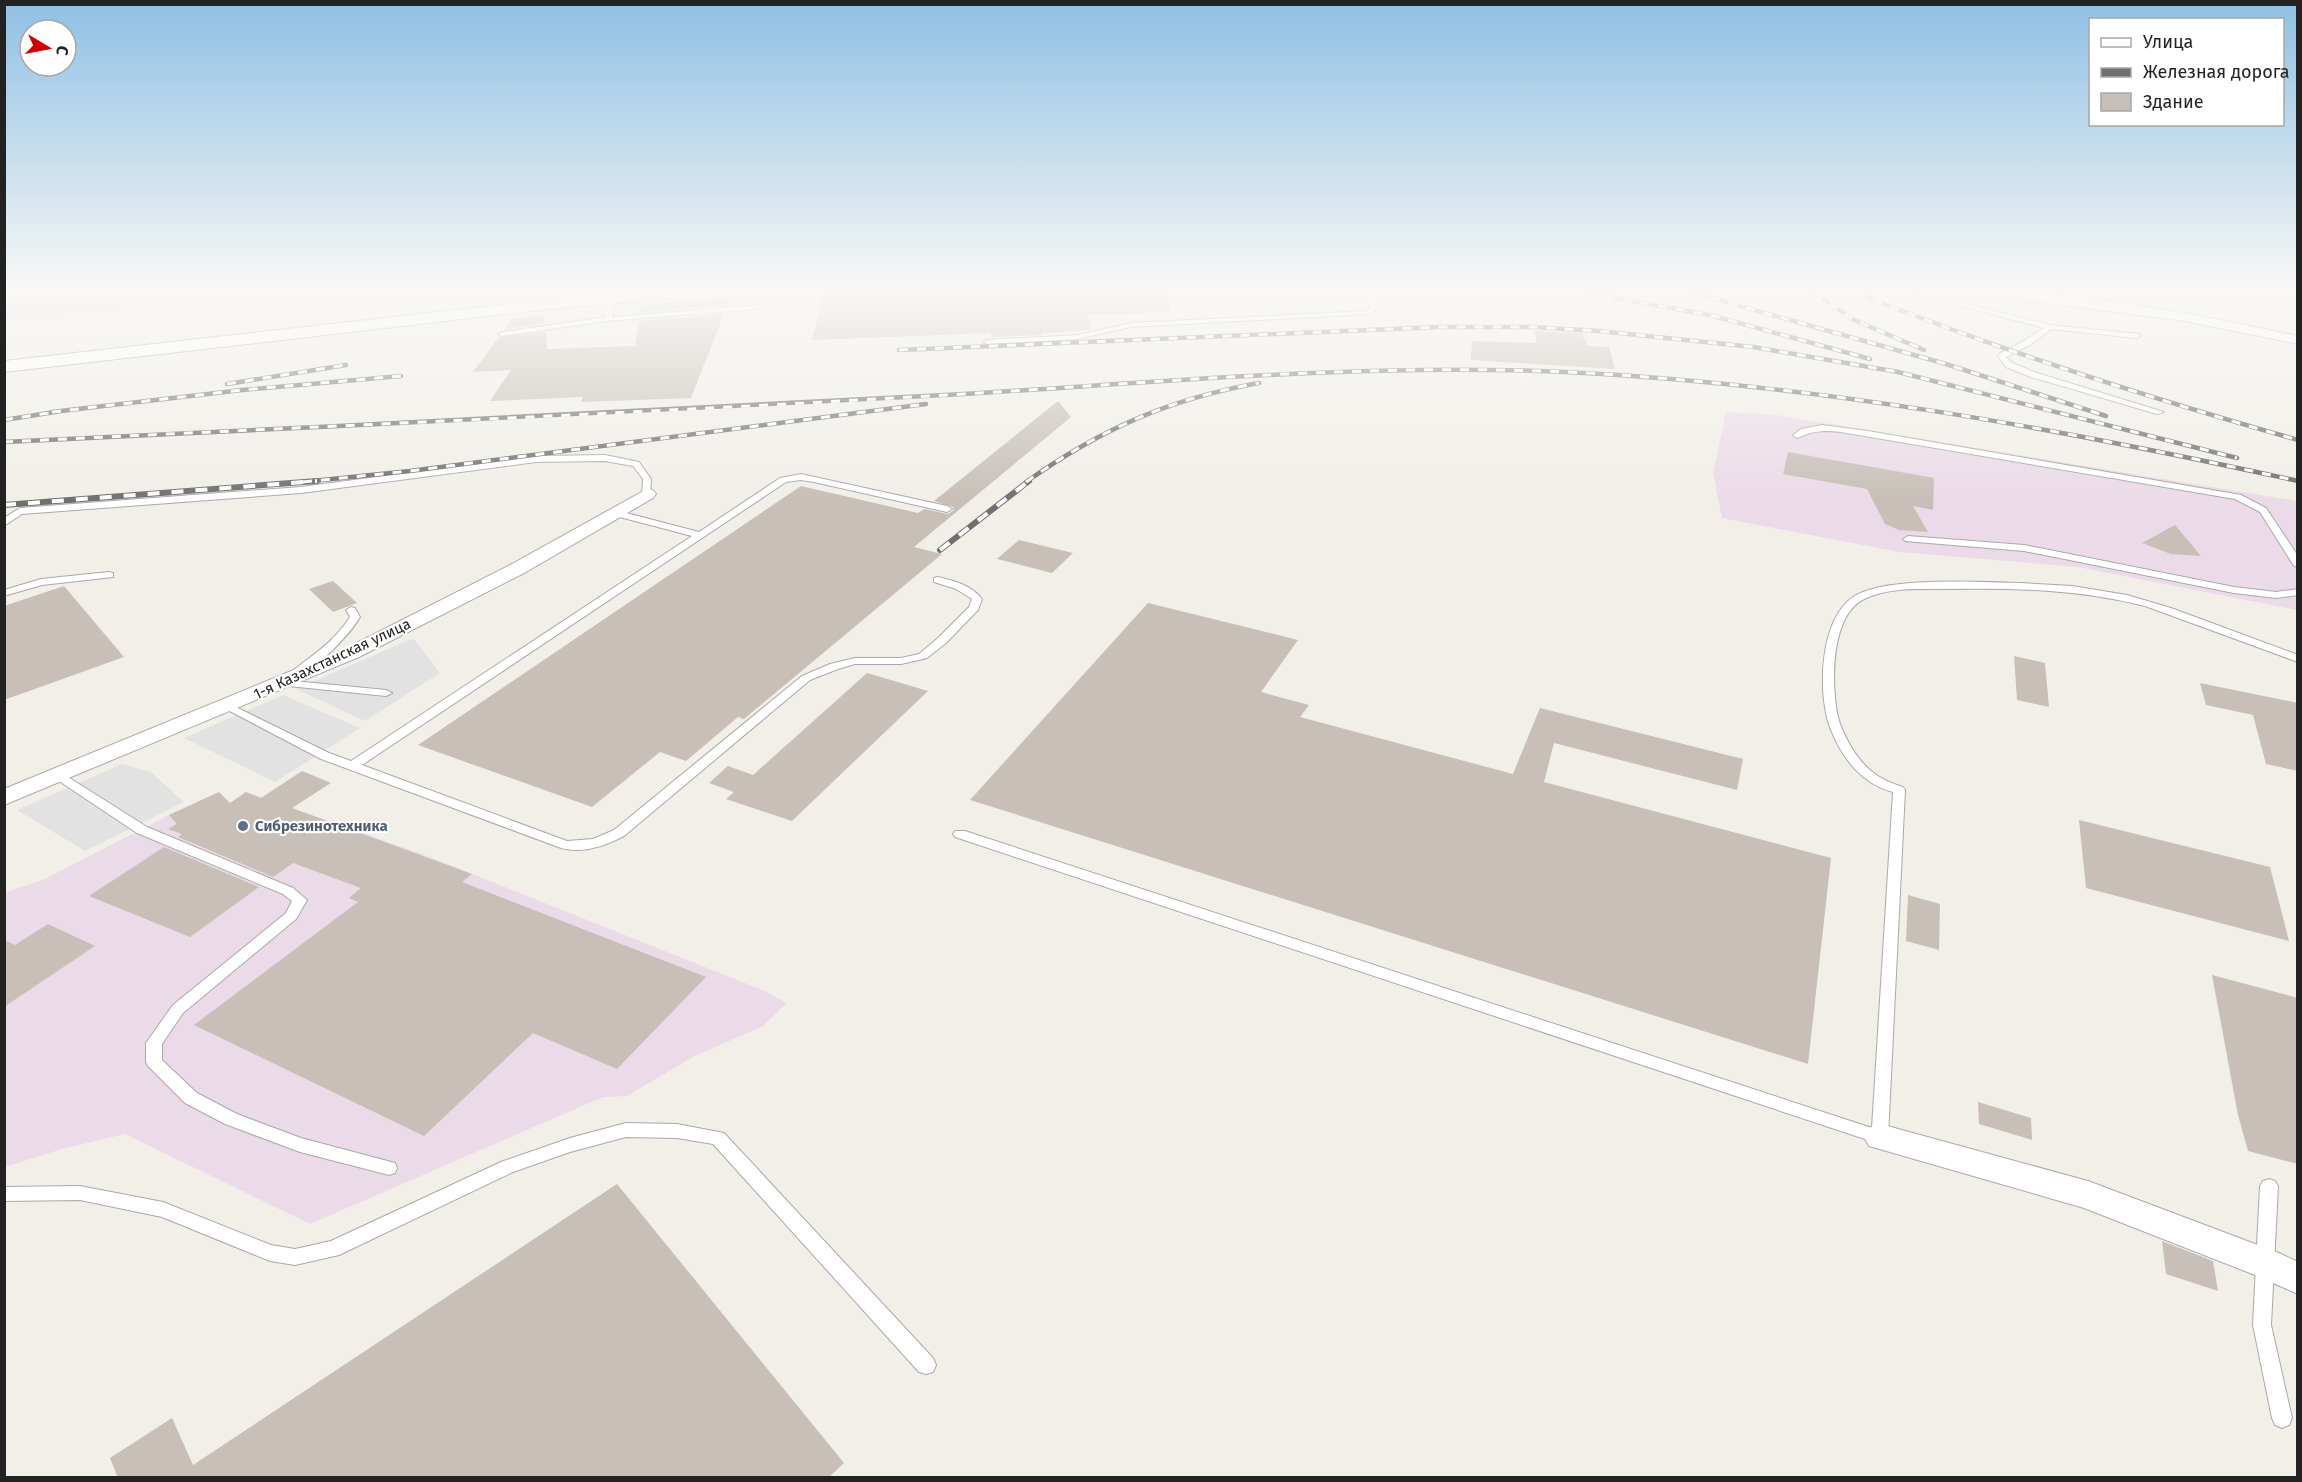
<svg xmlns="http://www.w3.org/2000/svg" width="2302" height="1482" viewBox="0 0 2302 1482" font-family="'Fira Sans',sans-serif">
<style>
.industrial{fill:#ebdbe8}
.parking{fill:#e2e2e2}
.building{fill:#c7bfb8}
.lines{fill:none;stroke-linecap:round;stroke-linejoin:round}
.service-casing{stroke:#a9a9a9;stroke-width:2}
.minor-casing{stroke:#a9a9a9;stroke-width:2}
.tertiary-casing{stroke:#a9a9a9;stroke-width:2}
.service{fill:#fff;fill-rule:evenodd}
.minor{fill:#fff;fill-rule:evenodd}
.tertiary{fill:#fff;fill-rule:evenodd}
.rail-far1-casing{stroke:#707070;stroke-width:4.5}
.rail-casing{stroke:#707070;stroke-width:6}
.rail-far1{stroke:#fff;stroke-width:3;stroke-dasharray:9;stroke-linecap:butt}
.rail{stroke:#fff;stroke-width:4;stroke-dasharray:12;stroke-linecap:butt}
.service-dot{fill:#5c6f8a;stroke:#fff;stroke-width:2}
.labels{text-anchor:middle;stroke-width:4.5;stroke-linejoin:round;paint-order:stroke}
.street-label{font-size:15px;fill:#222;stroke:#fff}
.service-label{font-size:15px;font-weight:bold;fill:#4e5e75;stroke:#fff;text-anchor:start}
</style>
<rect width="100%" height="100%" fill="#f2efe9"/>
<path class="industrial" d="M5 293H290L5 323Z
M2049 293H2156L2135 305Z
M1726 412 1776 415 2297 501V610L2078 567 1899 552 1722 518 1713 473Z
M219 792 227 800 228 805 246 792 430 857 760 989 787 1003 763 1026 693 1057 627 1096 603 1097 310 1224 125 1134 62 1149 5 1167 4 893 45 879 169 815Z"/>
<path class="parking" d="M413 638 440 673 365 721 296 689Z
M283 695 360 728 275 782 184 738Z
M122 764 151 772 184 802 85 851 17 810Z"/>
<path class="building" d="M824 293H1169V312L1088 315 1091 330 1042 333V335L991 337V333L812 340Z
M731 297 728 305 640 312 641 305Z
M724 314 691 398 581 402 583 397 490 401 511 370 473 372 499 337 546 332 547 349 635 346 639 321Z
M544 315 545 323 505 329 512 319Z
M1534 331 1582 333 1588 346 1609 347 1615 369 1471 360 1472 341 1537 343Z
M1058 401 1071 417 914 547 942 554 744 719 738 717 686 761 660 752 592 807 418 745 801 486 918 513 924 509 948 514 954 510 953 507 934 501Z
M1788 452 1934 478 1933 510 1913 506 1928 532 1899 530 1885 524 1867 489 1783 474Z
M2175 525 2201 556 2171 554 2142 543Z
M1019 540 1073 553 1052 573 997 559Z
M333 581 357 603 333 612 309 589Z
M64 586 124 657 4 700V606Z
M1148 603 1298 640 1261 692 1309 705 1300 717 1513 774 1540 708 1743 759 1737 790 1554 743 1544 782 1831 858 1808 1064 970 800Z
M2014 656 2045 663 2049 707 2017 700Z
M867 673 928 691 792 821 726 799 734 792 709 783 728 766 753 775Z
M2200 683 2298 703V771L2266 764 2253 715 2206 705Z
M302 771 331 783 292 808 472 874 462 882 706 977 617 1069 533 1033 424 1136 194 1025 358 902 349 898 361 888 293 863 273 877 178 837 182 834 168 829 177 824 169 815 219 792 230 803 246 792 261 798Z
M2079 820 2270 867 2289 941 2086 888Z
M164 847 259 887 190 937 89 896Z
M1908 895 1940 904 1939 950 1906 941Z
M48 924 95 946 4 1007V940L15 945Z
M2212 975 2298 998V1164L2248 1151 2238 1115Z
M1978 1102 2031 1118 2032 1140 1979 1124Z
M617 1184 844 1463 828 1478H118L110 1458 172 1418 193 1465Z
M2162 1241 2213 1261 2218 1291 2166 1274Z"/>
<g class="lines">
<g class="service-casing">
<path id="service" d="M1364 293H1371L1379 307 1370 314 1131 327 1078 339 987 344 983 342 987 340 1078 335 1131 323 1366 311 1371 307Z
M1911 293H1924L2050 325 2139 334 2140 336 2136 338 2051 329 2030 345 2006 357 2012 363 2037 373 2164 412 2157 414 2031 377 2006 367 1998 356 1999 354 2024 341 2044 328Z
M612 296 615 298 612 317 757 305 761 307 757 309 608 321 502 336 498 334 502 332 605 317 609 298Z
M1822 425 1868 431 2241 495 2266 508 2298 556V567L2294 566 2260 512 2235 499 1841 432C1822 430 1814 431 1797 438L1793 435 1801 429Z
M605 455 639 462 651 479 650 496 647 497 642 494 643 479 633 466 605 461 536 462 301 493 22 514 4 526V518L20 508 301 487 536 456Z
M801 474 947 506 952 509 947 512 814 482 801 480 786 482 362 765 567 841 593 839 614 830 802 676 830 664 855 658H901L919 654 938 638 969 607 972 599 956 589 934 582V578L938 577C955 581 971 585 982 599L978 610 946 643 927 658 901 664H855L838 669 810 680 624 836C605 846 583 854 561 848L321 759 222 707 224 705H232L329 753 351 761 692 536 612 515V511L615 510 699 532 780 478Z
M1908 536 2024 545 2234 587 2276 592 2298 589V595L2276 598 2234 593 2024 551 1905 541 1903 539Z
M109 572 113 573V577L42 585 4 596V590L41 579Z
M2020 583 2072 586 2127 595 2171 608 2298 655V662L2145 606C2079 589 2013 588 1945 589 1919 589 1889 587 1864 599 1830 616 1831 685 1838 717 1841 729 1847 740 1853 750 1867 771 1880 780 1903 787L1905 790 1888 1137 1886 1142 1880 1144 955 837 953 834 955 831H965L1872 1128 1893 792C1862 784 1842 758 1831 730 1817 696 1819 620 1853 597 1884 576 1980 582 2020 583Z
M351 607 355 608 360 617C351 633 309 679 291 676L289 674 291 672C313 655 335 641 350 617L346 610Z
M283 680 386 690 392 693 386 696 279 685 277 683Z
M60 772 147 827 293 888 307 900 296 919 183 1013 162 1044V1060L197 1093 237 1114 301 1138 395 1163 397 1168 395 1173 389 1175 300 1152 225 1124 185 1103 148 1066 146 1062V1043L173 1005 286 913 292 901 283 894 137 833 56 779 54 776 56 773Z
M626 1123 677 1124 724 1133 933 1358 936 1365 933 1372 926 1374 919 1372 713 1144 677 1138 626 1137 570 1152 513 1172 339 1255 295 1265 270 1261 162 1217 80 1200 4 1201V1187L80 1186 163 1202 271 1245 295 1249 331 1241 501 1162 570 1138Z
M2269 1179 2275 1181 2278 1186 2271 1325 2292 1418 2289 1425 2282 1428 2275 1425 2272 1418 2253 1325 2260 1186 2263 1181Z"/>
</g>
<g class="minor-casing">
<path id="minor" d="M627 293H689L683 297 518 312 511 308 518 304Z
M1992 293C2094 293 2197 315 2298 336V344L2185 321 1998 297Z
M647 489 653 490 656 494 653 498 526 572 359 657 4 805V789L345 649 512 564Z
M1880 1124 2088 1181 2279 1253 2298 1262V1294L2255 1275 2084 1208 1869 1146 1864 1137 1869 1128Z"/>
</g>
<g class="tertiary-casing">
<path id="tertiary" d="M518 303 524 304 526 308 524 312 4 372V361Z"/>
</g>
<use href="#service" class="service"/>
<use href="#minor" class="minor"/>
<use href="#tertiary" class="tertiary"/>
<g class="rail-far1-casing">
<path id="rail-far1" d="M1587 293 1710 315 1870 359
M1694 293 1946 364 2106 416
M1815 293 1852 319 1924 350
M1857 293C2001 351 2149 398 2298 440
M899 350 1439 327H1532L1599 331 1753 347 1898 372 2237 458
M227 384 346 365
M52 412 242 390 401 376
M4 420 61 411
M4 442C324 426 644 413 964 394 1165 382 1364 363 1566 372 1814 384 2056 428 2298 481
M303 482 410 471 926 404
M1026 482C1101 429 1169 399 1259 383"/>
</g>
<g class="rail-casing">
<path id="rail" d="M4 505 317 481
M940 550 1029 481"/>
</g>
<use href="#rail-far1" class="rail-far1"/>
<use href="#rail" class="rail"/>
</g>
<linearGradient id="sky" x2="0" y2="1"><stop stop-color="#8fc0e4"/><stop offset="0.58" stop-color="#f9f8f5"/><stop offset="1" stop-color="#f9f8f5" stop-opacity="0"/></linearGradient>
<rect width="2302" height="501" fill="url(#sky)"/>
<circle class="service-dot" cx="243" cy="826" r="6"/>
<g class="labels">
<g class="street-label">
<text transform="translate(332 659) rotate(-25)" y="5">1-я Казахстанская улица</text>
</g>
<g class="service-label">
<text x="255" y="831">Сибрезинотехника</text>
</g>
</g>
<rect width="2302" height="1482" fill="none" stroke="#222222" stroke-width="12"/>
<rect x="2089" y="18" width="195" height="108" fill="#ffffff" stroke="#a7a7a7" stroke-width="1.5"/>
<rect x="2101" y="38" width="30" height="9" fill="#ffffff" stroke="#a7a7a7" stroke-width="1.5"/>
<text x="2143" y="48" font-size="18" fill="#222222">Улица</text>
<rect x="2101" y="68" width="30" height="9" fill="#707070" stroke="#a7a7a7" stroke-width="1.5"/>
<text x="2143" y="78" font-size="18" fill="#222222">Железная дорога</text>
<rect x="2101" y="93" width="30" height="18" fill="#c7bfb8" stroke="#a7a7a7" stroke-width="1.5"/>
<text x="2143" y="108" font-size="18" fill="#222222">Здание</text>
<g transform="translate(48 48) rotate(100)"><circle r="28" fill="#ffffff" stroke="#a7a7a7" stroke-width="1.5"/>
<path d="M0-4.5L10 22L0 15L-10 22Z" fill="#d40000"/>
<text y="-9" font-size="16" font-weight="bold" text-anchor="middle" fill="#222222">С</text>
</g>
</svg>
